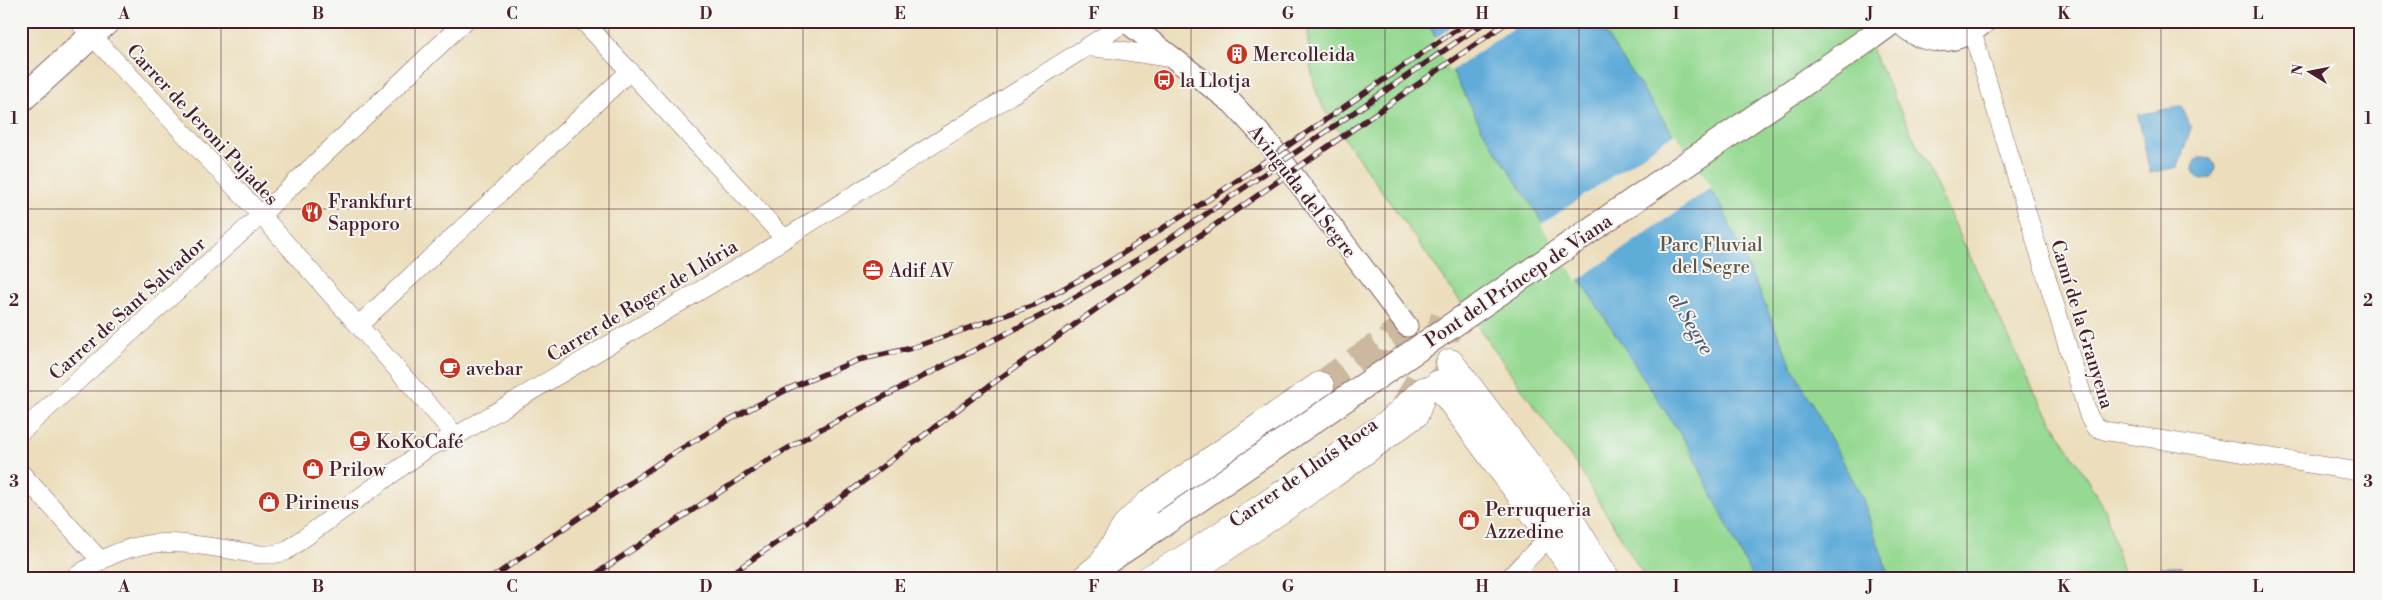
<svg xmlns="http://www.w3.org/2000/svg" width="2382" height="600" viewBox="0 0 2382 600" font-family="'Libre Bodoni',serif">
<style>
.green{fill:#95d992;stroke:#707c5e}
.water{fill:#61acd9;stroke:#566682}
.pier{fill:#ecdebc}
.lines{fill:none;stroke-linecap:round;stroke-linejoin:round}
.primary-tunnel{stroke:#ccb89f;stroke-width:28;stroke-dasharray:28 14;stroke-linecap:butt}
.minor-casing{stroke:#83625e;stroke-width:19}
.tertiary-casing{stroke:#83625e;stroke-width:23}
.secondary-casing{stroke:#83625e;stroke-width:27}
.primary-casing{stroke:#83625e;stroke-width:29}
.minor{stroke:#fff;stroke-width:18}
.tertiary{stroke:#fff;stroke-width:21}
.secondary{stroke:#fff;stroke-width:25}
.primary{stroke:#fff;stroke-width:28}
.rail-casing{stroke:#4a1f2b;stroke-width:5.5}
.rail{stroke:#f6f6f2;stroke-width:4;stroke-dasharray:11;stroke-linecap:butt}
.secondary-bridge-casing{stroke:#83625e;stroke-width:27;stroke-linecap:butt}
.secondary-bridge{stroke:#fff;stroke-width:25}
.grid{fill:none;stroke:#4a1f2b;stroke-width:1;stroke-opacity:0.55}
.labels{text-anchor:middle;stroke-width:4;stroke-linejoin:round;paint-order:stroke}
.poi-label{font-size:19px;fill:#4a1f2b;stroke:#f6f6f2;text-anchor:start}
.street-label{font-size:19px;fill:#4a1f2b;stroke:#f6f6f2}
.park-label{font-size:19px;fill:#60574a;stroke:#f6f6f2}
.water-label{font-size:20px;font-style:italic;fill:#535771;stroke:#f6f6f2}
.neatline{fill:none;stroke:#4a1f2b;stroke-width:2}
.grid-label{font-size:16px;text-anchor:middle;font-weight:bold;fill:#4a1f2b}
</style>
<rect width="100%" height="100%" fill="#f6f6f2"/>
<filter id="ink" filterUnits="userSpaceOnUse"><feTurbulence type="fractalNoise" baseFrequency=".02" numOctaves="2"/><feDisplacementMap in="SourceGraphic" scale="10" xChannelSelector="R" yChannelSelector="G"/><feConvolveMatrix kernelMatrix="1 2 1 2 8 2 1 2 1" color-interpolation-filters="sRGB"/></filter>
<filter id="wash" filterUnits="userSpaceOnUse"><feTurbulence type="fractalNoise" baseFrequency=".0096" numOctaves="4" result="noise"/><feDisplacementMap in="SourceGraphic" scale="20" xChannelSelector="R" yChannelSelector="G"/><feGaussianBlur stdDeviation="1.12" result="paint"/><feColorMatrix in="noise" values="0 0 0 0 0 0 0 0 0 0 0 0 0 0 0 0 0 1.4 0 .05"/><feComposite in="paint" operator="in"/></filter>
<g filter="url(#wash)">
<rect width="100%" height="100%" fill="#ecdebc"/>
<path class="green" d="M1309 21H1858L2036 395 2105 509 2125 579H1646L1581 472 1323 108C1311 82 1306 51 1309 21Z"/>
<path class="water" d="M1427 21H1597L1722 207 1792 366 1862 497 1890 579H1753L1690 449 1482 129Z
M2182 106 2191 128 2178 167 2150 173 2138 115Z
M2193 168a11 11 0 1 1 22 0a11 11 0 1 1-22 0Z
M2162 567H2182V579H2157V575H2162Z"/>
<path class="pier" d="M1460 21H1523L1450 72 1433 40Z
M1675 133 1712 187 1577 281 1541 225Z"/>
</g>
<g filter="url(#ink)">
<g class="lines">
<path class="primary-tunnel" d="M1320 386C1342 370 1364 355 1387 340 1394 335 1400 328 1409 326 1465 315 1459 404 1410 391 1401 388 1393 384 1389 376 1381 362 1384 349 1392 336"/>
<g class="minor-casing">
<path id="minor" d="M78 21 261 215 456 436
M583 21 785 239
M1972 31 2089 417 2095 427 2106 431 2361 472
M1086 47 1118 50 1176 59
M359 325 630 71
M21 432 261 215 465 21
M21 473 101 561
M72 579C132 536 163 539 232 550 250 553 268 558 286 551L429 447 456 436 753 259 1126 22
M1187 579 1334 479 1419 417 1428 392
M1508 579 1551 535 1558 530"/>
</g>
<g class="tertiary-casing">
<path id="tertiary" d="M1125 21 1232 103 1268 142 1407 326"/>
</g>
<g class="secondary-casing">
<path id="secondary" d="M1901 21C1925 46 1958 43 1983 21
M1867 40 1893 21
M21 100 108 21
M1102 565 1163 524"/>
</g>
<g class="primary-casing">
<path id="primary" d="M1450 363 1571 522 1606 579
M1439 384 1551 535 1580 579
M1085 579 1102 565 1128 524 1150 503 1320 386
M1150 579 1192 555 1390 423 1424 391"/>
</g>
<use href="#minor" class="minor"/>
<use href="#tertiary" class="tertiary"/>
<use href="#secondary" class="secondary"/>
<use href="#primary" class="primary"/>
<g class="rail-casing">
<path id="rail" d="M490 579 669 456 729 420 790 388 858 360 912 348 1034 305 1088 275 1222 191 1469 21
M588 579 773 457 819 430 1058 307 1155 249 1487 21
M724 579 852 490 978 394 1163 261 1509 21"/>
</g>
<use href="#rail" class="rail"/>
<g class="secondary-bridge-casing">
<path id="secondary-bridge" d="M1163 524 1867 40"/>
</g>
<use href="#secondary-bridge" class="secondary-bridge"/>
</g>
</g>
<path class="grid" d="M221 21V579M415 21V579M609 21V579M803 21V579M997 21V579M1191 21V579M1385 21V579M1579 21V579M1773 21V579M1967 21V579M2161 21V579M21 209H2361M21 391H2361"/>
<defs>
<g id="building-disc" transform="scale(1.125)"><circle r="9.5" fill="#c8321e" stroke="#f6f6f2"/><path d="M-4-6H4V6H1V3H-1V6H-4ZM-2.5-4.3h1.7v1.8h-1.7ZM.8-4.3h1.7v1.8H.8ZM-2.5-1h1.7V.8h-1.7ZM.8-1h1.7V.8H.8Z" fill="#fff"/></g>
<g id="bus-disc" transform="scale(1.125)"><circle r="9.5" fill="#c8321e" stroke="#f6f6f2"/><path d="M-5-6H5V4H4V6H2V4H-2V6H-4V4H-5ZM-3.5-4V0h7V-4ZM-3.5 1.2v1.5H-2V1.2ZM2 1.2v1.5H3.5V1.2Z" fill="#fff"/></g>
<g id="restaurant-disc" transform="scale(1.125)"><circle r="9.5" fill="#c8321e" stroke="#f6f6f2"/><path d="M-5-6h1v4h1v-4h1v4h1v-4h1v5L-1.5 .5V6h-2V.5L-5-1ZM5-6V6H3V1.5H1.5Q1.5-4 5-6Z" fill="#fff"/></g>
<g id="office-disc" transform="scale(1.125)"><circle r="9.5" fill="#c8321e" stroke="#f6f6f2"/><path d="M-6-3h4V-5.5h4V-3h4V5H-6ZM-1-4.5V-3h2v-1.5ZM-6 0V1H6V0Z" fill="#fff"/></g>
<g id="cafe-disc" transform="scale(1.125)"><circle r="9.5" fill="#c8321e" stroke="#f6f6f2"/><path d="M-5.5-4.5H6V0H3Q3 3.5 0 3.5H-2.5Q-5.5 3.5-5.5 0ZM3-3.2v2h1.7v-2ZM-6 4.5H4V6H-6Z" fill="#fff"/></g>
<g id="shop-disc" transform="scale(1.125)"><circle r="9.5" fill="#c8321e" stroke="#f6f6f2"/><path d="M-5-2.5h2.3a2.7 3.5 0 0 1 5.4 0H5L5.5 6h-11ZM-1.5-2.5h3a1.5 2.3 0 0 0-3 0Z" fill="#fff"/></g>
</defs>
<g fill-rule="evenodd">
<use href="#building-disc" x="1237" y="54"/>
<use href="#bus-disc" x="1164" y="80"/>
<use href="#restaurant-disc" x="312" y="212"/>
<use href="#office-disc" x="873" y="270"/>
<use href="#cafe-disc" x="450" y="368"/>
<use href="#cafe-disc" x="360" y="441"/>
<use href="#shop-disc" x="313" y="469"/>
<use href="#shop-disc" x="269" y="502"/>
<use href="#shop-disc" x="1469" y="520"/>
</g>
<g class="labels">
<g class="poi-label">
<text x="1253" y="61">Mercolleida</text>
<text x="1180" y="87">la Llotja</text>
<text x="328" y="208">Frankfurt<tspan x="328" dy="22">Sapporo</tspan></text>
<text x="889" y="277">Adif AV</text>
<text x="466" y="375">avebar</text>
<text x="376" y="448">KoKoCafé</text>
<text x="329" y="476">Prilow</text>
<text x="285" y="509">Pirineus</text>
<text x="1485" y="516">Perruqueria<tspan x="1485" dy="22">Azzedine</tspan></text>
</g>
<g class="street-label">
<text transform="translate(203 124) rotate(47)" y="7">Carrer de Jeroni Pujades</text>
<text transform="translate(1303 191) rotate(52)" y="7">Avinguda del Segre</text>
<text transform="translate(1518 280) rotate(-34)" y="7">Pont del Príncep de Viana</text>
<text transform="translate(642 300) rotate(-31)" y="7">Carrer de Roger de Llúria</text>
<text transform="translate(127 308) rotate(-42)" y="7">Carrer de Sant Salvador</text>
<text transform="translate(2083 324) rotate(73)" y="7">Camí de la Granyena</text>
<text transform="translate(1303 472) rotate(-35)" y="7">Carrer de Lluís Roca</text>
</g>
<g class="park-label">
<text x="1711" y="251">Parc Fluvial<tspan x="1711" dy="22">del Segre</tspan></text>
</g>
<g class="water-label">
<text transform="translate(1691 323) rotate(59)" y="7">el Segre</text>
</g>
</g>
<rect width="2382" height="600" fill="none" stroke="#f6f6f2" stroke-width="55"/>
<g transform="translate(2310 72) rotate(280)" stroke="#f6f6f2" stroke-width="4" paint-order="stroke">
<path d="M0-4L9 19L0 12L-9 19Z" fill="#4a1f2b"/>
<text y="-8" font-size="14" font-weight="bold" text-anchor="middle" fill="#4a1f2b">N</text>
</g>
<rect x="28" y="28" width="2326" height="544" class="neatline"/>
<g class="grid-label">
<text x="124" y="19">A</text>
<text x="318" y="19">B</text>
<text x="512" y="19">C</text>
<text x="706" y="19">D</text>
<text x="900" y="19">E</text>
<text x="1094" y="19">F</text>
<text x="1288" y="19">G</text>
<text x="1482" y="19">H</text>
<text x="1676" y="19">I</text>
<text x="1870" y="19">J</text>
<text x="2064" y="19">K</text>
<text x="2258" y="19">L</text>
<text x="14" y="124">1</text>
<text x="2368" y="124">1</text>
<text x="14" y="306">2</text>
<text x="2368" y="306">2</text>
<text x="14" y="487">3</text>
<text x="2368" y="487">3</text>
<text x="124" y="592">A</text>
<text x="318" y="592">B</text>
<text x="512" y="592">C</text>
<text x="706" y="592">D</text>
<text x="900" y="592">E</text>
<text x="1094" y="592">F</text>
<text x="1288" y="592">G</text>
<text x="1482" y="592">H</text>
<text x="1676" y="592">I</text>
<text x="1870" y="592">J</text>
<text x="2064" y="592">K</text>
<text x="2258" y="592">L</text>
</g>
</svg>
